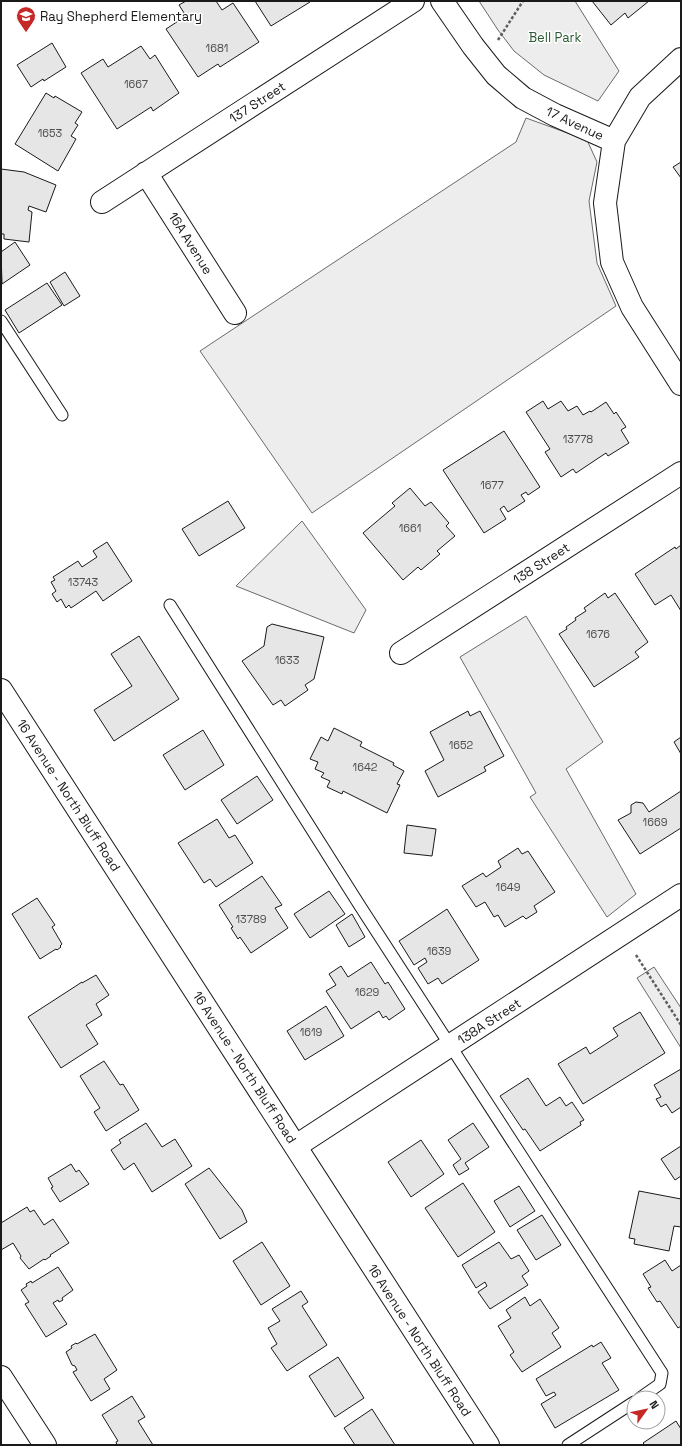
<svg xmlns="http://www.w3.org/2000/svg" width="682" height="1446" viewBox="0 0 682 1446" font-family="'Space Grotesk',sans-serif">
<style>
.built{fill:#ededed;stroke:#6a6a6a}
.building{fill:#e6e6e6;stroke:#1a1a1a}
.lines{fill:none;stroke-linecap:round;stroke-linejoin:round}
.lane-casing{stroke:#1a1a1a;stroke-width:13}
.street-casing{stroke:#1a1a1a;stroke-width:24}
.secondary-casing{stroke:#1a1a1a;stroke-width:24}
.path{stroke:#5f5f5f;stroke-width:2.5;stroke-dasharray:3 2;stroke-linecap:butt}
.lane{stroke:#fff;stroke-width:11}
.street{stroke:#fff;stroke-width:22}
.secondary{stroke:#fff;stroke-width:22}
.labels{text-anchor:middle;stroke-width:3;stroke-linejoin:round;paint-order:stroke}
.number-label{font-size:11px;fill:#4d4d4d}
.poi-label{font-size:13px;fill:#1a1a1a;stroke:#fff;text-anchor:start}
.park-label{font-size:13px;fill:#2b5a34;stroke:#fff}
.street-label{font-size:13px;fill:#1a1a1a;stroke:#fff}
</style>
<rect width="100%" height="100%" fill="#fff"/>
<path class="built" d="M479 1H575L619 71 598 101 544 75 514 51 498 30Z
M526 118 587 140 597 162 589 201 597 263 616 306 312 513 200 351 516 142Z
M302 521 366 610 354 633 236 586Z
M526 616 603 742 566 769 636 894 607 917 530 797 536 793 460 657Z
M654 967 681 1008V1048L637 978Z"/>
<path class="building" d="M186 1H216L222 10 233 3 259 42 220 67 218 64 198 77 166 29 186 16 179 5Z
M255 1H309L310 2 271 26Z
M592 1H649L628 18 625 13 611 25Z
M52 43 66 67 44 81 43 79 31 87 17 65Z
M141 46 150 59 155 55 179 93 153 111 151 107 117 129 81 73 103 59 108 67Z
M46 93 54 98 55 96 82 112 75 123 78 125 71 136 76 139 58 171 15 144Z
M681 162V178L673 167Z
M1 169 24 172 56 185 46 212 29 206 28 210 32 212 29 242 4 239V234H1Z
M15 242 30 265 2 284 1 252Z
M65 272 80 296 64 306 50 282Z
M47 283 62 305 19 333 5 310Z
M543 401 548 409 561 401 568 411 577 406 583 415 590 411 591 412 606 402 614 414 616 412 626 427 621 430 629 443 608 456 606 453 576 473 573 469 561 477 545 452 550 449 526 412Z
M504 431 540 487 528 495 526 492 521 495 525 501 508 512 504 506 500 509 506 519 484 533 443 470Z
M410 488 425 506 431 502 449 523 446 526 455 536 437 551 440 554 421 570 418 567 403 580 363 533 395 506 392 503Z
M228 501 245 528 199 556 182 529Z
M107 542 132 581 103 601 96 591 71 608 69 605 66 608 61 599 57 602 52 594 56 591 51 582 55 580 53 577 78 561 82 567 97 557 93 551Z
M681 545V611L671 595 655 605 635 574 675 547 676 549Z
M605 593 608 598 615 593 648 642 635 652 639 657 594 687 559 634 567 629 566 627 576 620 575 618 586 611 584 608Z
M272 624 324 637 314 679 305 685 308 690 285 706 281 700 273 705 242 661 264 646 267 627Z
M139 636 179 699 114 741 94 710 132 686 111 654Z
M468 711 470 716 480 711 504 756 484 767 486 771 438 797 425 771 444 760 430 732Z
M334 728 362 742 360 746 394 763 393 765 404 771 397 784 400 785 387 813 343 791 342 794 327 787 330 781 321 777 324 773 315 769 318 762 310 759 321 737 328 741Z
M203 730 224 765 185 790 163 755Z
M681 737V754L674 742Z
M257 776 273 800 237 824 221 800Z
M681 791V828L640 854 618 820 631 813V805L636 802 643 803 649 812Z
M217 819 229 838 235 835 253 863 216 887 210 879 204 883 178 843Z
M407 825 436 829 432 856 404 853Z
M518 848 522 854 528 851 555 892 534 906 537 912 526 919 523 916 505 927 498 915 494 917 485 902 476 907 462 886 483 873 486 877 501 867 498 861Z
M262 876 282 905 275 908 288 928 251 953 240 937 238 939 231 928 233 927 219 905Z
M329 891 345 914 310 938 294 914Z
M37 898 55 925 52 927 62 944 60 946 61 947 57 950 56 949 40 959 12 914Z
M447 909 479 960 442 984 438 978 428 984 418 968 427 962 425 958 414 965 399 941Z
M352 914 365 937 349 947 336 925Z
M371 962 385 984 388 982 405 1009 389 1020 386 1016 383 1018 379 1011 351 1029 326 991 336 985 329 974 341 966 348 977Z
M96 975 109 995 96 1004 102 1015 86 1025 98 1044 61 1068 28 1017 82 982V983Z
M326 1006 344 1036 305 1060 287 1031Z
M640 1012 665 1053 583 1104 558 1064 586 1047 590 1054 618 1036 613 1028Z
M104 1061 120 1085 123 1084 139 1110 106 1131 94 1112 100 1108 80 1076Z
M681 1069V1107L672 1113 666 1104 661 1107 656 1099 661 1097 654 1085Z
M528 1078 546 1106 560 1097 566 1106 572 1102 584 1120 580 1122 581 1125 540 1151 525 1129 523 1130 500 1096Z
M146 1123 162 1147 175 1139 192 1166 152 1192 134 1163 124 1170 111 1150 121 1143 119 1140Z
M473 1123 489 1147 465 1163 469 1169 459 1175 453 1165 461 1159 448 1140Z
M421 1140 444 1174 411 1197 388 1162Z
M681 1146V1176L675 1180 661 1159Z
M71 1164 76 1172 79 1170 89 1184 60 1202 51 1188 53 1187 48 1178Z
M209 1168 242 1210 247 1222 220 1239 185 1184Z
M463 1183 495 1232 458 1257 425 1208Z
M519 1186 535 1211 510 1227 494 1201Z
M639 1191 681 1199V1227L674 1226 669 1251 634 1244 635 1239 629 1238Z
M27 1207 30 1212 34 1210 44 1225 53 1219 69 1243 50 1255 51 1256 45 1260 44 1259 29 1269 20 1258 21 1256 13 1243 1 1250V1223Z
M542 1215 561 1245 536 1260 517 1230Z
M262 1242 290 1286 261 1305 233 1261Z
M499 1242 511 1259 519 1255 529 1271 522 1276 528 1285 490 1309 478 1292 487 1286 485 1282 476 1288 462 1265Z
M665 1260 672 1271 681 1265V1326L678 1328 660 1301 657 1302 648 1288 651 1287 643 1274Z
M58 1267 73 1290 62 1298 63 1300 59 1302 58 1300 53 1303 67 1324 46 1337 25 1304 29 1302 21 1290 27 1286 26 1284 31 1281 32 1283Z
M301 1291 308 1302 302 1306 327 1345 287 1371 271 1348 277 1344 268 1328 280 1321 272 1309Z
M525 1297 530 1306 540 1299 559 1328 552 1333 561 1347 522 1372 510 1355 514 1352 498 1326 511 1318 506 1310Z
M95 1334 117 1370 104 1379 110 1389 91 1401 73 1372 77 1370 75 1366 72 1365 66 1352 72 1348 71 1346 76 1343 77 1344Z
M601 1342 611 1358 602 1363 619 1390 555 1428 541 1404 556 1395 554 1392 546 1396 536 1379 592 1345 593 1347Z
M338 1357 364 1398 335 1417 309 1376Z
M132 1396 145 1417 138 1421 153 1445H117L116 1442 118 1441 102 1415Z
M372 1409 395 1445H355L344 1428Z
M676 1421 681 1429V1445H645L643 1443Z"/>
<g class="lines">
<g class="lane-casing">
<path id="lane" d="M1 321 62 415
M170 605 360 906 662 1373 660 1384 640 1398
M568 1445 634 1402"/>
</g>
<g class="street-casing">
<path id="street" d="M442 1 473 46 496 75 523 98 555 115 614 141
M681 59 640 97 614 141 605 203 612 262 632 307 681 384
M146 173 235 313
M102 202 413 1
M401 653 681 473
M296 1146 681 895
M1 1377 45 1445"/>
</g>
<g class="secondary-casing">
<path id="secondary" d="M1 690 488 1445"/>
</g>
<path class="path" d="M498 40 523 1
M636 955 681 1025"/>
<use href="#lane" class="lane"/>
<use href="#street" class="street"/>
<use href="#secondary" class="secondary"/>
</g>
<defs>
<g id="school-pin" transform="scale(1)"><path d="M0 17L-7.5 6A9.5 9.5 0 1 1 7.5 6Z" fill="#c62828" stroke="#fff"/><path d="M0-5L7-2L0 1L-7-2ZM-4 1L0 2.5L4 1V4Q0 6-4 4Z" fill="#fff"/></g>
</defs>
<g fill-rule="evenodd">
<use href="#school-pin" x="26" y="16"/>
</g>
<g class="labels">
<g class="number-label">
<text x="217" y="52">1681</text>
<text x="136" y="88">1667</text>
<text x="50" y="137">1653</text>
<text x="578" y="443">13778</text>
<text x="492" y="489">1677</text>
<text x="410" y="532">1661</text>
<text x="83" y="586">13743</text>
<text x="598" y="638">1676</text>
<text x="287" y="664">1633</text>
<text x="461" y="749">1652</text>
<text x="365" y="771">1642</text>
<text x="655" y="826">1669</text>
<text x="508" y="891">1649</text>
<text x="251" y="923">13789</text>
<text x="439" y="955">1639</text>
<text x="367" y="996">1629</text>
<text x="311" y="1036">1619</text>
</g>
<g class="poi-label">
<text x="40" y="21">Ray Shepherd Elementary</text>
</g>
<g class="park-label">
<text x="555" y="42">Bell Park</text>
</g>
<g class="street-label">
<text transform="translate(257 102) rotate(-33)" y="5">137 Street</text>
<text transform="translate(575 123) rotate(25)" y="5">17 Avenue</text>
<text transform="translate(191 243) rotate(58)" y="5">16A Avenue</text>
<text transform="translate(541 563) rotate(-33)" y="5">138 Street</text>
<text transform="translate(69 795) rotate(57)" y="5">16 Avenue - North Bluff Road</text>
<text transform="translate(489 1021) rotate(-33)" y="5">138A Street</text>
<text transform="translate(245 1067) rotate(57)" y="5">16 Avenue - North Bluff Road</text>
<text transform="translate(420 1340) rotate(57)" y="5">16 Avenue - North Bluff Road</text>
</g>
</g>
<rect width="682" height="1446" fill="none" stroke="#1a1a1a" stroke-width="4"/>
<g transform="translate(646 1410) rotate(57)"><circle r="19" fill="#ffffff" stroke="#a3a3a3"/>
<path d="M0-3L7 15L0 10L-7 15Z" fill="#c62828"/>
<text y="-6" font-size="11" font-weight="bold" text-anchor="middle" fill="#1a1a1a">N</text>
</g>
</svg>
